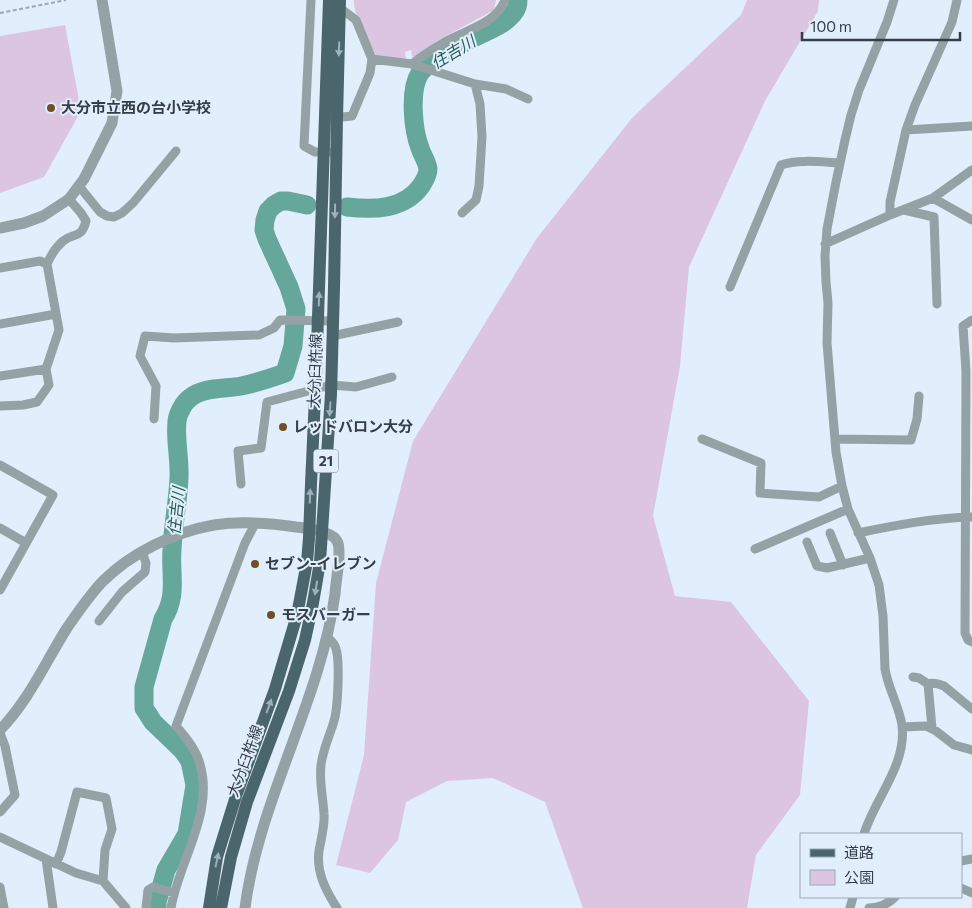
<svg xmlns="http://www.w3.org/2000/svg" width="972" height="908" viewBox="0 0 972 908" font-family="Commissioner,'Noto Sans JP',sans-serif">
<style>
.green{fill:#dcc5e1}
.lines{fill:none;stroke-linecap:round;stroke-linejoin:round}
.river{stroke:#66a79c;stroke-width:19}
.path{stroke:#9da9b5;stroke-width:2;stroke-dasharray:4 2.5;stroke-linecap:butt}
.minor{stroke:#94a2a6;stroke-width:9}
.tertiary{stroke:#94a2a6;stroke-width:11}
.primary{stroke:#4a656c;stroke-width:12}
.oneway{fill:#9db0bb}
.poi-dot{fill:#724d28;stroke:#e1eefc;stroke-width:2}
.labels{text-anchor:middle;stroke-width:4;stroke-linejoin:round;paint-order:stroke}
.shield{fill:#e1eefc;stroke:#69737d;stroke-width:1}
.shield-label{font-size:14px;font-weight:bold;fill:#353e47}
.poi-label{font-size:15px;font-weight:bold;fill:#353e47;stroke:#e1eefc;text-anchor:start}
.street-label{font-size:15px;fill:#353e47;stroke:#e1eefc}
.water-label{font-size:16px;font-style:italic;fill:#255b52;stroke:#e1eefc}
</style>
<rect width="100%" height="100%" fill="#e1eefc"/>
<path class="green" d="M354 0H496L494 10 437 41 415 56 412 57 411 50 405 52 406 60 376 55C369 42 353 16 354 0Z
M747 0H819L818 11 765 101 689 267 680 366 653 516 675 596 731 602 809 701 800 795 756 855 747 908H583L545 802 493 778 447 781 406 802 398 840 370 873 336 865 364 755 376 583 413 441 537 238 632 118 741 15Z
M65 25 81 111 44 177 0 193V36Z"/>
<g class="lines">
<path class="river" d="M347 207C373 210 404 210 421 186 424 181 428 176 428 169 427 161 422 155 420 148 413 130 409 90 420 73 425 66 434 61 441 57 451 51 460 45 471 39 486 31 505 26 515 11 517 8 518 4 518 0
M157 908V902L166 870 187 834 195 785 190 761 183 751 153 722 144 708V687L163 619C178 595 170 576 172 549 173 525 178 502 179 478 180 459 175 440 177 421 178 413 184 402 190 398 203 387 225 389 241 386 256 383 271 378 285 373L293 346 296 309 289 287 267 239 264 230 265 220 268 211 274 205 281 201H288L307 205"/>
<path class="path" d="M0 13 66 0"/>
<path class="minor" d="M311 0 304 146 315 152H329
M340 8 356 20 372 59
M412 64C422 56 433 49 445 42 465 30 496 24 505 0
M332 118 352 116 370 73 372 59 412 64 475 84 506 89 528 99
M906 130 972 126
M79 186 100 212 107 216 114 217 122 213 133 203 176 151
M933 198 972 220
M904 210 934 217 937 304
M462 213 476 200 479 186 482 137 480 104 475 84
M890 215V202L906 130 915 105 952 22 957 0
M825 244 890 215 933 198 972 170
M0 268 40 261 47 264
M730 287 781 165C797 159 822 162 839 163
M972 320 963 326 966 371 965 633 968 640 972 642
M0 324 56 314
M332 336 398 322
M0 376 46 369 59 330 47 264C51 255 56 247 63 241 74 232 81 240 86 221L81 213 69 199
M0 406 23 405 37 402 49 385 46 369
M154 419 156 386 140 356 145 336 174 338 259 335 274 328 280 320 333 321
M702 439 761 463 760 493 819 497 842 486
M835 439 911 440 917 419 919 396
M0 465 53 495 0 590
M241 484 238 451 261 448 267 402 331 385 356 387 392 377
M0 528 26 543
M830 533 843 565
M858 533C896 525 933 518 972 517
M807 542 817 566 827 568 870 558
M755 549 848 509
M99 621 122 592 145 572 146 563 142 552
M327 637C331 640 335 644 336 649 340 661 338 708 334 721 330 735 323 749 321 765 319 781 323 797 324 814 325 826 321 839 319 851 316 872 326 891 337 908
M913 677 919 678 928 684
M902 727 926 726 936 731 954 745 972 750
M932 728 928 684C933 682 939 684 944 686L972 709
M0 733 5 746 15 795 0 812
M864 834C875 798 907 765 902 725 899 706 888 688 885 669L883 616 879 585 870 558 848 509 842 486 836 452 827 343 828 303 826 282 825 256 827 229 836 182 845 140 851 115 859 90 887 22 894 0
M0 837 76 873 103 881
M46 859 53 908
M961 861 972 859
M56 864 61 852 77 792 106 798 112 829 105 850 103 881 126 908
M0 887 4 908
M961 888 972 893
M146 908 148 890 153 887 174 893
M171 908C179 860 216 811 199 761 195 748 185 736 176 726L245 543 255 524
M850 908 853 897
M869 908C879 908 888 904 895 897"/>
<path class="tertiary" d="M0 228 24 223 43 216 69 199 84 179 112 123 117 91 102 0
M0 730C29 700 45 663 67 628 78 612 89 596 102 582 131 553 174 532 214 525 240 521 269 523 296 527 306 528 332 531 337 541 339 544 339 549 339 553 339 567 336 580 335 594 320 703 259 799 245 908"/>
<path class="primary" d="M209 908 217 857 236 796 275 689 297 615 307 562 309 538 311 484 316 375 329 0
M221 908 231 857 247 802 289 691 305 640 313 603 320 562 331 394 334 287 337 118 340 0"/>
</g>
<defs><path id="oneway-solid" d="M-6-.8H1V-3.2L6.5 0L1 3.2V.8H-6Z" transform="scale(1.25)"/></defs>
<g class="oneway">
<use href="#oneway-solid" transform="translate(339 49) rotate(92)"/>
<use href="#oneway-solid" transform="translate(335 211) rotate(91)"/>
<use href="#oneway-solid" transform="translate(319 299) rotate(-88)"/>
<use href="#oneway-solid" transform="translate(330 409) rotate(94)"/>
<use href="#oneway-solid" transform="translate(310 496) rotate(-88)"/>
<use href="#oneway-solid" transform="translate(316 588) rotate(99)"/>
<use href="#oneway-solid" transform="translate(269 706) rotate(-70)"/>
<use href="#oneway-solid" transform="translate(217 860) rotate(-78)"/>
</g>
<g class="poi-dot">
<circle cx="51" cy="108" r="5"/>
<circle cx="283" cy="427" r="5"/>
<circle cx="255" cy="564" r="5"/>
<circle cx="271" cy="615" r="5"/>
</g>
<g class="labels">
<rect class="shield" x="313.5" y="449.5" width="25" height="23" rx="4"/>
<g class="shield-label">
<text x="326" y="466">21</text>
</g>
<g class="poi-label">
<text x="61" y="113">大分市立西の台小学校</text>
<text x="293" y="432">レッドバロン大分</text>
<text x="265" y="569">セブン-イレブン</text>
<text x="281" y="620">モスバーガー</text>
</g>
<g class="street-label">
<text transform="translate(315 371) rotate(-88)" y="5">大分臼杵線</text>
<text transform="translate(245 761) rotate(-70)" y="5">大分臼杵線</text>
</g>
<g class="water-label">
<text transform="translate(453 52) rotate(-31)" y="6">住吉川</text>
<text transform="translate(176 511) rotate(-84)" y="6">住吉川</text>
</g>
</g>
<rect x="800" y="833" width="162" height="65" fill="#e1eefc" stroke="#9ca8b4"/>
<rect x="810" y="849" width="25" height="8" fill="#4a656c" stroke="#9ca8b4"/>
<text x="844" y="858" font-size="15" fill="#353e47">道路</text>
<rect x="810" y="870" width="25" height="15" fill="#dcc5e1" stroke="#9ca8b4"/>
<text x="844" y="883" font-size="15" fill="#353e47">公園</text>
<path d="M802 32v8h158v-8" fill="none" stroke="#353e47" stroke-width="2.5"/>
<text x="810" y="32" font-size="15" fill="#353e47" stroke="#e1eefc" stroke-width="4" paint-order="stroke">100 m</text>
</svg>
